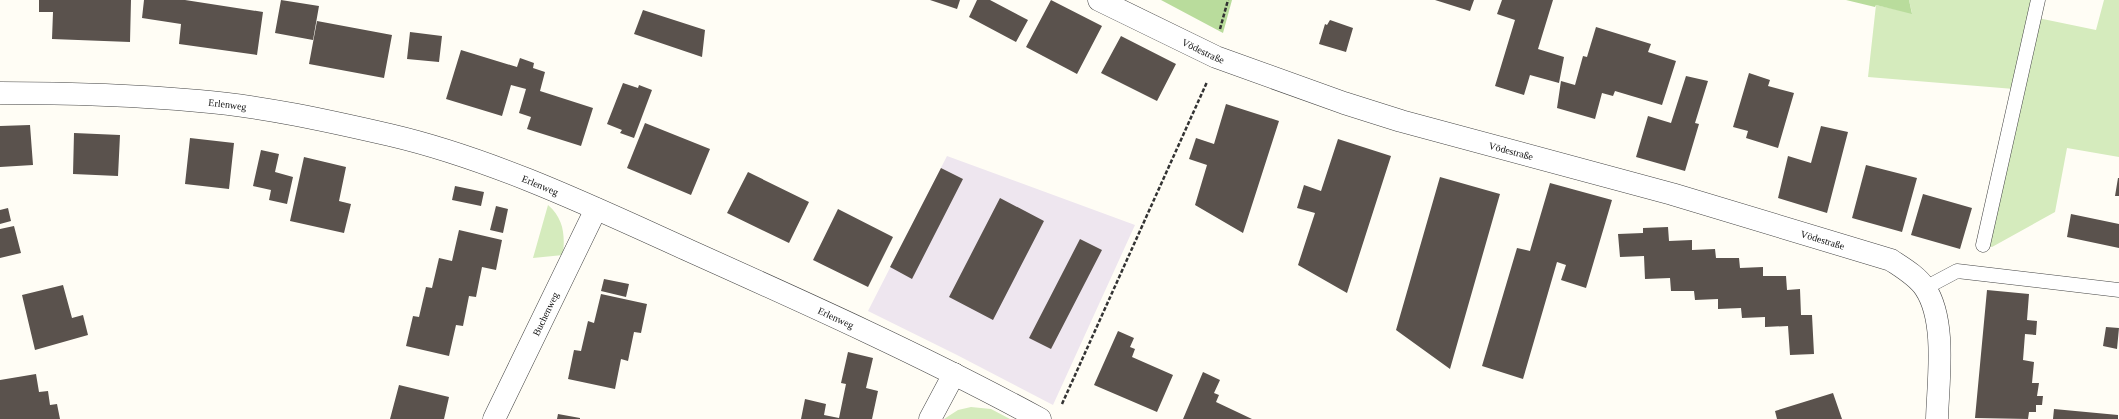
<svg xmlns="http://www.w3.org/2000/svg" width="2119" height="419" viewBox="0 0 2119 419" font-family="'Times New Roman',serif">
<style>
.industrial{fill:#eee6ef}
.green{fill:#d5ebbd}
.forest{fill:#b9dc9c}
.building{fill:#5a524d}
.lines{fill:none;stroke-linecap:round;stroke-linejoin:round}
.service-casing{stroke:#444;stroke-width:15}
.minor-casing{stroke:#444;stroke-width:23}
.path{stroke:#333;stroke-width:2.5;stroke-dasharray:4 2;stroke-linecap:butt}
.service{stroke:#fff;stroke-width:14}
.minor{stroke:#fff;stroke-width:22}
.labels{text-anchor:middle;stroke-width:4;stroke-linejoin:round;paint-order:stroke}
.street-label{font-size:10px;fill:#111;stroke:#fff}
</style>
<rect width="100%" height="100%" fill="#fffdf5"/>
<path class="industrial" d="M947 156 1135 225 1053 405 957 355 868 311Z"/>
<path class="green" d="M1909 0H2033L2014 89 1868 77 1876 5 1912 13Z
M2104 0H2119V157L2067 148 2055 212 1992 247 1988 246 2038 18 2096 30Z
M548 205C564 219 565 235 563 255L533 258Z
M971 407 991 409 1010 419H944L958 410Z"/>
<path class="forest" d="M1161 0H1232L1223 33Z
M1846 0H1909L1912 14 1876 5 1875 7Z"/>
<path class="building" d="M39 0H131L130 42 52 39 53 12H39Z
M144 0H185L263 12 257 55 179 44 181 24 142 18Z
M281 0 319 6 313 40 275 33Z
M930 0H960L957 9Z
M977 0H990L1028 20 1016 42 969 17Z
M1051 0 1102 26 1077 74 1026 47Z
M1435 0H1474L1470 11Z
M1502 0H1553L1538 49 1564 57 1559 83 1530 75 1524 95 1495 86 1515 20 1497 14Z
M643 10 705 30 702 57 634 34Z
M1330 20 1353 28 1346 52 1319 44 1325 24 1327 25Z
M317 21 392 35 384 78 309 64Z
M1596 27 1651 44 1648 52 1676 61 1662 105 1615 91 1613 96 1602 93 1595 119 1557 108 1561 81 1575 85 1583 56 1587 57Z
M410 32 442 36 439 62 407 59Z
M1121 36 1176 64 1157 101 1101 73Z
M461 50 517 67 520 58 534 63 533 68 545 72 540 91 593 108 581 146 527 129 531 117 519 113 526 89 511 85 502 116 446 99Z
M1749 73 1770 80 1768 86 1794 93 1778 148 1746 138 1748 131 1733 127Z
M1686 76 1708 81 1695 123 1699 124 1685 171 1636 157 1648 116 1671 123Z
M623 83 638 88 639 85 652 90 634 138 620 133 622 130 607 124Z
M1226 104 1279 121 1243 233 1195 205 1207 165 1189 159 1196 138 1214 144Z
M645 123 710 149 691 195 627 168Z
M30 125 33 165 0 167V126Z
M1821 126 1848 132 1827 213 1778 198 1788 156 1811 163Z
M74 133 120 135 118 176 73 174Z
M190 138 234 143 229 189 185 184Z
M1338 139 1391 156 1347 293 1298 265 1315 213 1297 208 1304 185 1321 191Z
M261 150 279 154 275 172 293 177 287 204 269 200 271 190 253 186Z
M304 157 346 167 339 201 351 204 344 233 290 221Z
M1866 165 1917 178 1902 232 1852 218Z
M941 168 963 179 912 279 890 267Z
M748 172 809 202 789 243 727 213Z
M1440 177 1500 194 1450 369 1396 330Z
M2118 178H2119V196H2115Z
M1550 183 1612 200 1586 288 1561 280 1566 265 1557 262 1523 379 1482 366 1517 248 1530 251Z
M455 186 484 192 481 206 452 200Z
M1923 194 1972 208 1960 249 1911 235Z
M1000 198 1044 221 993 320 949 297Z
M496 206 508 209 503 233 490 230Z
M8 208 11 221 0 224V210Z
M838 209 893 237 868 287 813 260Z
M2071 214 2119 224V248L2067 237Z
M14 226 21 253 0 258V229Z
M1668 227 1669 241 1692 240V250L1715 249 1716 258H1739L1740 268 1763 267V276H1786L1787 290 1800 289 1801 315H1812L1814 354 1790 355 1788 326 1765 327V317L1742 318 1741 308 1718 309V299L1695 300 1694 291H1671L1670 278 1645 279 1644 256 1620 257 1618 234 1643 233V228Z
M459 230 502 240 496 270 482 267 476 297 469 296 463 326 456 325 449 356 406 346 413 316 419 317 426 287 432 288 439 258 452 261Z
M1080 239 1102 250 1051 349 1029 338Z
M604 279 629 284 626 297 601 291Z
M63 285 72 318 83 315 88 335 35 350 22 295Z
M1987 290 2029 294 2027 320 2037 321 2036 335 2025 334 2023 360 2034 362 2032 383H2039L2037 396H2043L2042 405H2036V412H2029L2028 419 1975 418Z
M601 294 647 304 641 333 634 332 628 361 621 359 615 389 568 379 574 350 581 351 588 321 594 323Z
M2106 327 2119 328 2117 349 2103 346Z
M1118 331 1134 338 1130 347 1135 349 1132 357 1173 375 1157 412 1094 385Z
M848 352 873 358 866 388 878 391 872 419H801L805 399 826 404 824 415 839 418 846 384 841 383Z
M1203 372 1220 380 1214 393 1219 395 1216 402 1252 419H1183Z
M36 374 39 392 48 391 50 405 57 404 60 419H0V380Z
M399 385 449 397 444 419H390Z
M1833 393 1842 419H1777L1775 411Z
M2054 409 2118 415V419H2053Z
M558 414 580 418V419H557Z"/>
<g class="lines">
<g class="service-casing">
<path id="service" d="M1983 245 2038 0
M1925 288 1957 271 2119 290"/>
</g>
<g class="minor-casing">
<g id="minor">
<path id="s1" d="M1099 0 1216 57 1344 103 1401 121 1672 194 1891 260C1903 268 1917 276 1925 288 1947 321 1938 381 1937 419"/>
<path id="s2" d="M0 93C67 93 133 95 199 101 262 106 329 121 390 135 493 159 595 208 690 251 808 304 926 357 1040 419"/>
<path id="s3" d="M494 419 596 209"/>
<path d="M930 419 954 374"/>
</g>
</g>
<path class="path" d="M1220 29 1228 0
M1062 404 1207 82"/>
<use href="#service" class="service"/>
<use href="#minor" class="minor"/>
</g>
<g class="labels">
<g class="street-label">
<text dy="4" stroke="none"><textPath href="#s1" startOffset="116">Vödestraße</textPath></text>
<text dy="4" stroke="none"><textPath href="#s2" startOffset="228">Erlenweg</textPath></text>
<text dy="4" stroke="none"><textPath href="#s1" startOffset="440">Vödestraße</textPath></text>
<text dy="4" stroke="none"><textPath href="#s2" startOffset="552">Erlenweg</textPath></text>
<text dy="4" stroke="none"><textPath href="#s1" startOffset="764">Vödestraße</textPath></text>
<text dy="4" stroke="none"><textPath href="#s3" startOffset="117">Buchenweg</textPath></text>
<text dy="4" stroke="none"><textPath href="#s2" startOffset="876">Erlenweg</textPath></text>
</g>
</g>
</svg>
